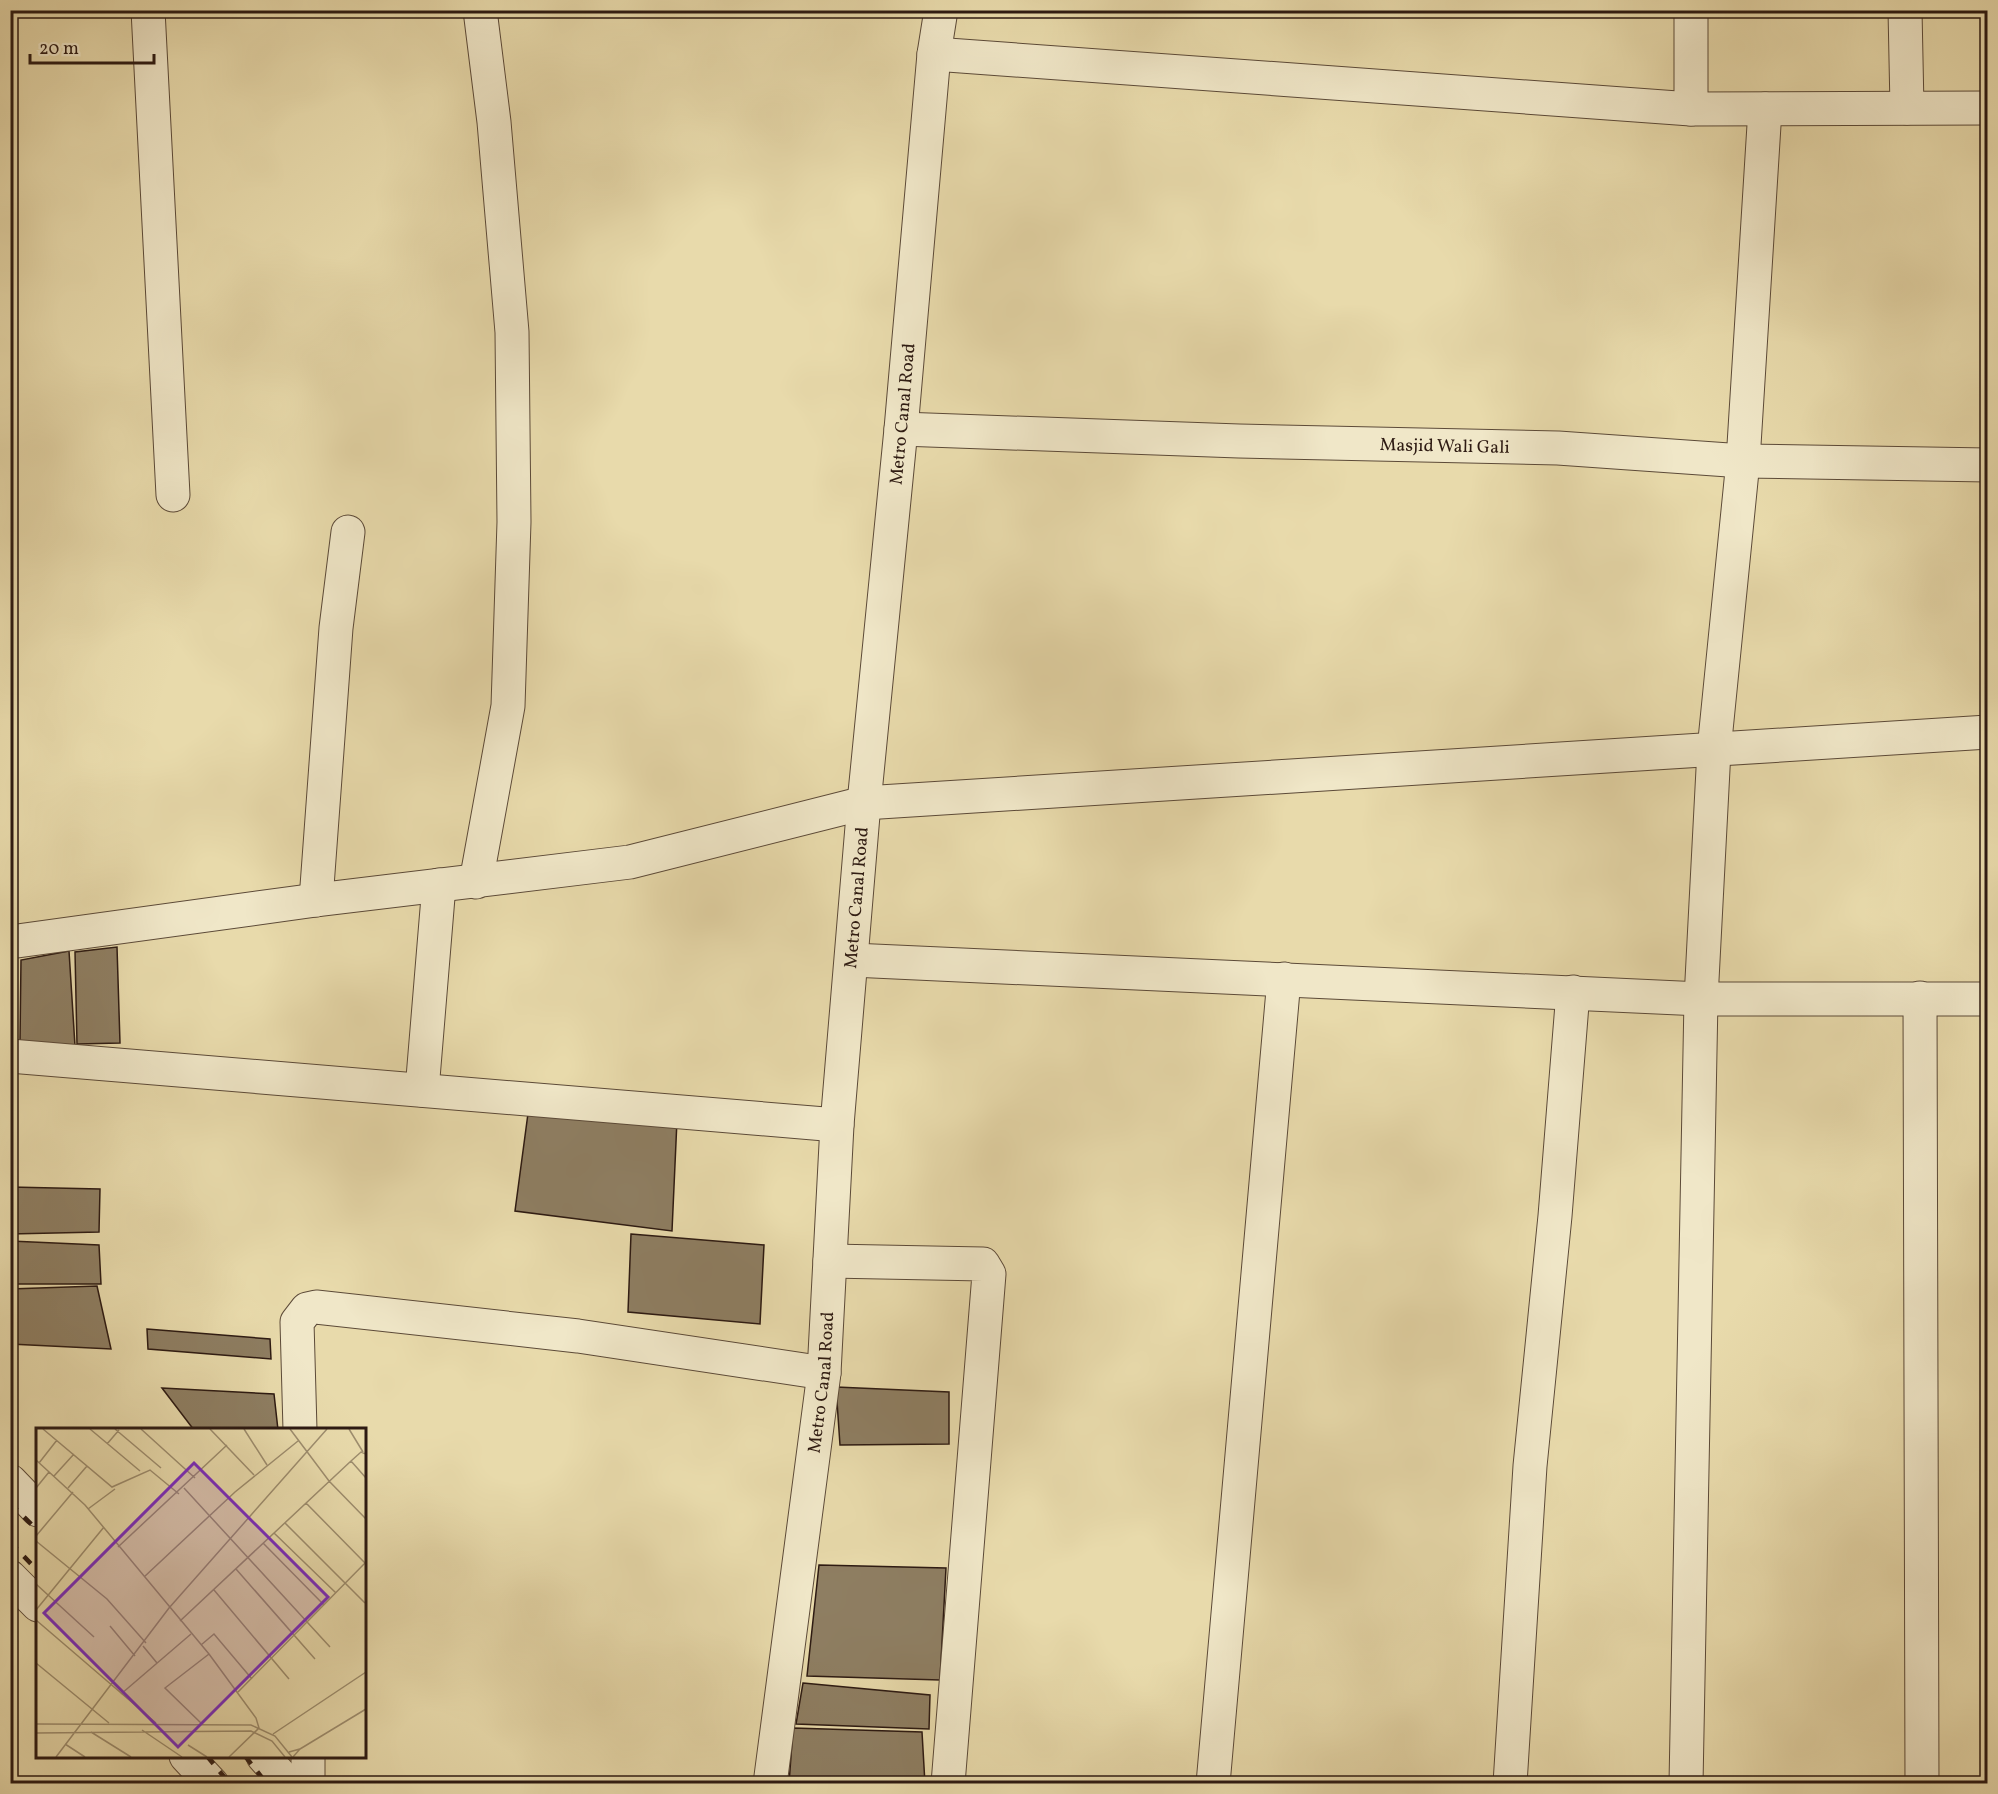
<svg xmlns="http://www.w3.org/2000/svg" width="1998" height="1794" viewBox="0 0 1998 1794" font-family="Vollkorn,serif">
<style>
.building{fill:#8e7e62;stroke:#2d1a12;stroke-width:1.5}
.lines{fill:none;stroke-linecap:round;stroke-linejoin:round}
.minor-casing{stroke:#5c4a38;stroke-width:35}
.tertiary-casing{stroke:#5c4a38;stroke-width:35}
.minor{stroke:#f0e7c8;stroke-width:33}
.tertiary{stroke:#f0e7c8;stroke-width:33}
.rail{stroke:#2d1a12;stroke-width:4.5;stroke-dasharray:10 10;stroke-linecap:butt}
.labels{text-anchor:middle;stroke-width:4.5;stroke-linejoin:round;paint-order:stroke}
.street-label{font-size:18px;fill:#2d1a12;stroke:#f0e7c8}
.inset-road{fill:none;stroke:#9d8d6e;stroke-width:1.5}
.view{fill:#7b2cbf;fill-opacity:0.15;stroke:#7b2cbf;stroke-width:3}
.inset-edge{fill:none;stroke:#2d1a12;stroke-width:3}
</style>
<rect width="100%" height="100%" fill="#e8daab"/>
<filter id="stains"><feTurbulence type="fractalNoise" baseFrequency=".00333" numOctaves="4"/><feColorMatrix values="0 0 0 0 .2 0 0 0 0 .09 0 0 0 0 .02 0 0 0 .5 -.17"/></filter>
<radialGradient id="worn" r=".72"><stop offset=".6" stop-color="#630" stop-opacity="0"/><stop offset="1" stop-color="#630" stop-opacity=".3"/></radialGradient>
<path class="building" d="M117 947 120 1043 77 1044 75 952Z
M69 951 75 1046 20 1041 21 960Z
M10 970H12V1034H10Z
M529 1106 677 1120 672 1231 515 1211Z
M10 1187 100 1189 99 1232 10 1234Z
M631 1234 764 1245 760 1324 628 1312Z
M10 1241 99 1245 101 1284H10Z
M97 1286 111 1349 10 1344V1289Z
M147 1329 270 1339 271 1359 148 1349Z
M836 1387 949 1392V1444L840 1445Z
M162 1388 274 1394 278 1430H194Z
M819 1565 946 1568 940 1680 807 1676Z
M803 1683 930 1695 929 1729 796 1724Z
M793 1728 922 1732 925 1784H789Z"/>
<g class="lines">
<g class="minor-casing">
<g id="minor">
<path d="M148 10 173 495"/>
<path d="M1905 10 1907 108"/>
<path d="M934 54 1691 109 1988 108"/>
<path d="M1691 109V10"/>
<path id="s1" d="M901 429 1239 441 1558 448 1743 461 1988 465"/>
<path d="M476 882 508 706 514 522 512 332 494 122 480 10"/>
<path d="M316 900 336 628 348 532"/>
<path d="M10 942 316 900 630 862 864 803 1988 732"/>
<path d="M852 960 1701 999H1988"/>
<path d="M1920 998 1922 1784"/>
<path d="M10 1056 837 1125"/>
<path d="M422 1090 439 885"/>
<path d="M830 1261 983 1264 989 1274 948 1784"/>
<path d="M300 1430 297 1322 307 1309 316 1307 578 1336 824 1373"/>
<path d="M308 1784V1756"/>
<path id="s2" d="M770 1784 824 1373 837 1125 864 803 901 429 934 54 941 10"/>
<path d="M1213 1784 1284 979"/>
<path d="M1510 1784 1530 1466 1555 1216 1573 992"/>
<path d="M1686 1784 1701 999 1714 750 1743 461 1765 109"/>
</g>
</g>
<g class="tertiary-casing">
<path id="tertiary" d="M10 1481 38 1510
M10 1577 38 1605
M186 1756 212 1784
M263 1756 288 1784"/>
</g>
<use href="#minor" class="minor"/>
<use href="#tertiary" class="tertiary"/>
<path class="rail" d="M10 1503 38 1531
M10 1542 38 1571
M207 1756 230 1784
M245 1756 267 1784"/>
</g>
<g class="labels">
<g class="street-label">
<text dy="6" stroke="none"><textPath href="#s2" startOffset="1377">Metro Canal Road</textPath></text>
<text dy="6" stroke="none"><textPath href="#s1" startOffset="544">Masjid Wali Gali</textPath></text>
<text dy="6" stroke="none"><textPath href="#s2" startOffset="891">Metro Canal Road</textPath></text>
<text dy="6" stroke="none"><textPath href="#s2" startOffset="405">Metro Canal Road</textPath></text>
</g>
</g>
<g transform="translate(36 1428)">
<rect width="330" height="330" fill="#e8daab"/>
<path class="inset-road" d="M7 1 76 59 114 42 143 66M54 1 104 43M79 1 125 40M105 1 159 50M174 1 218 47M208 1 231 37M254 1 293 53 330 91M313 1 327 24M71 16 83 2M0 32 49 77 173 226 220 290 223 300 193 329M315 33 330 50M3 35 21 12M18 48 38 26M0 60 13 44M32 60 51 38M148 60 294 219M270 75 329 135M52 81 79 61M249 95 329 175M238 105 300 165M0 108 37 64M0 113 71 171 110 215M227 115 288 177M82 119 191 17M200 141 279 231M108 149 199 64 262 13M0 156 58 209M178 162 253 251M0 182 68 99M0 192 120 295M144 193 315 33 325 24 330 26M74 198 99 228M165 217 178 206 216 251M107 218 121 235M0 235 73 295M202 264 330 134M85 266 155 206M0 296 215 297 239 308 256 329M167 297 129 260 173 226M106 302 146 329M55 304 95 329M0 305 215 303 236 313 249 329M237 306 330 244M29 316 49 329M152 317 171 329M264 321 330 281M253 324 264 321 257 329M20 329 133 180 291 1"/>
<path class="view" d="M158 35 292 169 142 319 8 185Z"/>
<rect width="330" height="330" class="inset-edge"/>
</g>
<rect width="1998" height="1794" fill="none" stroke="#e8daab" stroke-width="36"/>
<rect x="12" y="12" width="1974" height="1770" fill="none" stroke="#2d1a12" stroke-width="3"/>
<rect x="18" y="18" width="1962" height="1758" fill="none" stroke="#2d1a12" stroke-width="1.5"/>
<path d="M30 54v9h124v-9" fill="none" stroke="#2d1a12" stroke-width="3"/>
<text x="39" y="54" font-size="18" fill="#2d1a12" stroke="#f0e7c8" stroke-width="4.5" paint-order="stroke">20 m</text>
<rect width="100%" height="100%" filter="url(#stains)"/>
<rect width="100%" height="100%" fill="url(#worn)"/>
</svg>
